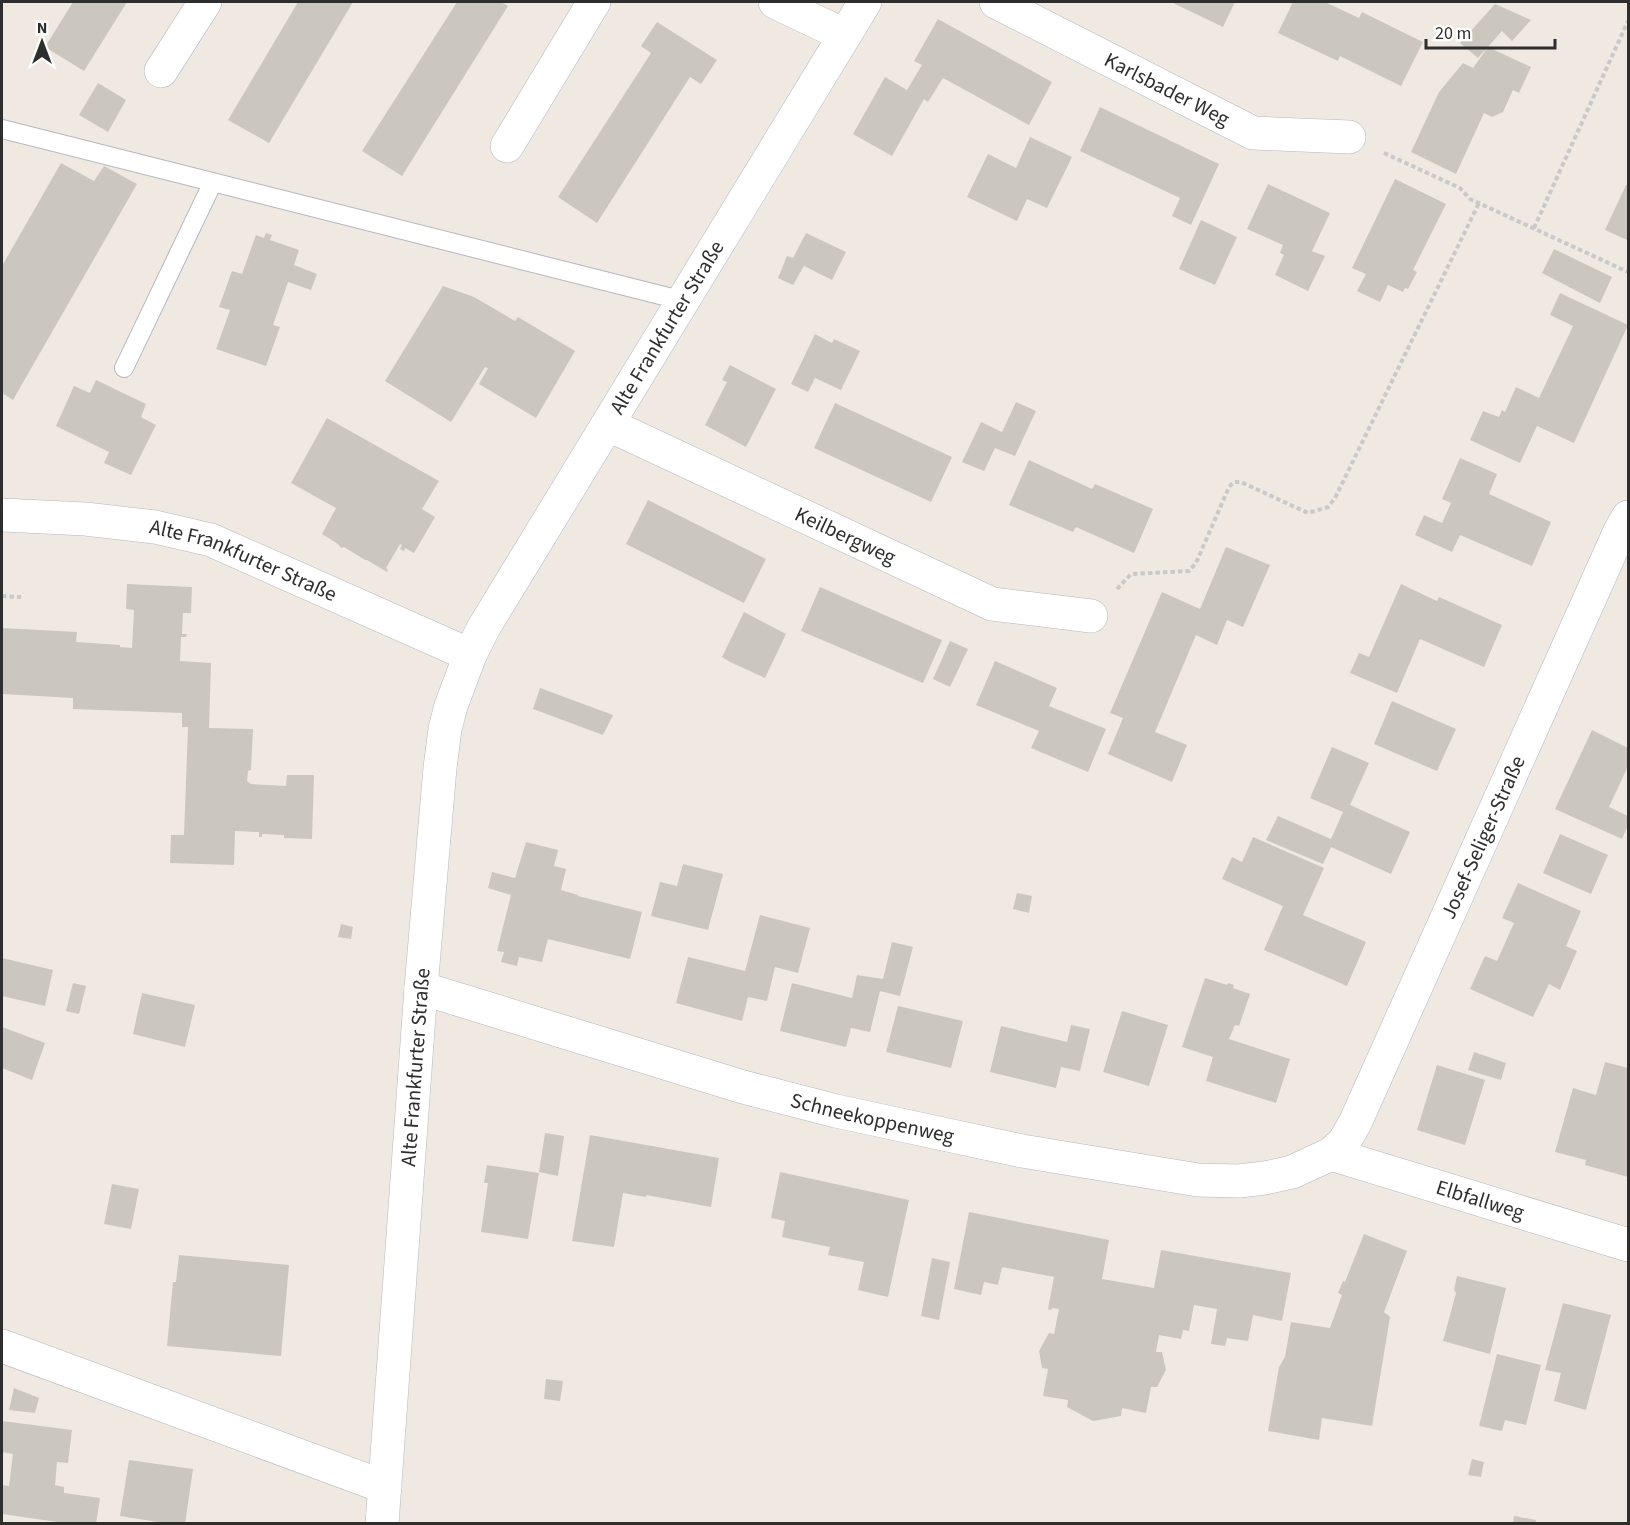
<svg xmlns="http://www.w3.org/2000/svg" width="1630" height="1525" viewBox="0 0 1630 1525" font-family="'Source Sans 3',sans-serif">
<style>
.building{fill:#cbc7bf}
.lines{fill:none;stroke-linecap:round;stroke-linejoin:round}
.service-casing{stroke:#b4b7c1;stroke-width:20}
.minor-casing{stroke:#b4b7c1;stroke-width:34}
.tertiary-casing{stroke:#b4b7c1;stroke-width:34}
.path{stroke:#c9c9c9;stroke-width:4;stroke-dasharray:4.5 3;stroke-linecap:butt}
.service{stroke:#fff;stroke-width:18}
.minor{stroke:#fff;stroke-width:33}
.tertiary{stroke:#fff;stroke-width:33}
.labels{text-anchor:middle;stroke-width:4.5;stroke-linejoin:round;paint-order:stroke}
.street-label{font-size:21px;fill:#2e2e2e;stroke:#fff}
</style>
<rect width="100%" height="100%" fill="#efe9e1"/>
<path class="building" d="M73 2H127L84 71 45 47Z
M298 2H353L269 143 228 120Z
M457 2H501L508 6 402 176 362 151Z
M1171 2H1235L1223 27Z
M1293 2H1325L1359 18 1362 12 1423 42 1401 86 1340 56 1338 61 1278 33Z
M1495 4 1531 20 1512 41 1502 31 1478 58 1460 43Z
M938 19 1052 82 1029 125 943 78 928 102 924 99 892 156 853 134 885 77 907 90 922 65 914 61Z
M657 22 717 60 701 84 690 77 597 223 558 197 651 53 641 46Z
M1488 47 1531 67 1519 93 1513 90 1503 112 1492 117 1484 113 1456 174 1411 152 1439 92 1463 63 1473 68Z
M98 83 126 100 108 132 79 115Z
M1100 107 1219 164 1191 225 1172 216 1180 198 1080 151Z
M1030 137 1072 157 1047 208 1027 199 1017 221 967 197 988 154 1016 168Z
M61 163 94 181 104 166 137 184 13 400 2 393V266Z
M1395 179 1446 204 1413 270 1417 272 1408 289 1405 288 1403 292 1388 285 1380 302 1357 291 1366 274 1352 268Z
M1268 184 1330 213 1312 251 1325 256 1308 291 1275 275 1284 255 1280 253 1283 245 1247 229Z
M1626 185 1628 186V238L1627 240 1605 230Z
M1201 220 1237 237 1215 285 1179 269Z
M266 233 272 235 270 240 299 250 294 265 317 274 311 290 288 282 273 325 280 327 266 366 216 349 230 310 219 307 232 271 242 274 256 235 264 238Z
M806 233 846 252 832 280 804 266 793 285 778 278 787 256 793 258Z
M1554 249 1612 277 1600 303 1542 273Z
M443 286 474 297 515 321 518 317 575 351 536 418 479 384 488 368 485 367 451 422 385 381Z
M1560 293 1628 325 1574 443 1537 426 1520 463 1470 440 1483 411 1499 417 1502 410 1505 412 1516 387 1539 398 1573 326 1550 315Z
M815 334 832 343 834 339 860 351 841 390 815 378 808 392 791 384Z
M730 365 776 389 746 447 705 425 727 382 722 380Z
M96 380 146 404 141 417 156 425 131 475 104 463 109 452 56 426 74 386 90 393Z
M1016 402 1036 411 1015 456 995 448 984 471 962 462 981 422 1002 432Z
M835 403 952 457 931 502 814 448Z
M327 418 439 481 422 509 435 517 414 553 405 548 404 551 400 549 402 545 400 544 386 568 388 570 387 572 367 560H365L344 547 341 548 338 544 322 534 336 508 291 483Z
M1460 458 1497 474 1489 494 1551 522 1532 566 1460 535 1452 552 1415 535 1424 515 1442 523 1451 503 1442 499Z
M1029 460 1092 489 1095 484 1153 509 1134 553 1076 527 1073 532 1009 505Z
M648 500 766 559 744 603 626 544Z
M1226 547 1270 565 1243 627 1227 620 1217 645 1196 635 1155 732 1187 745 1172 782 1108 754 1123 718 1110 713 1162 592 1200 609Z
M127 584 192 587 191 613H183L182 634H187L186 637H181L180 661 211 663 209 728 253 729 251 770 248 771 247 781 251 784 286 786 287 775H314L312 839 284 838V835L262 834V837H259V832L235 831 234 865 170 863 171 835H184L188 727H182V713L73 709V698L2 694V628L77 632 76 642 120 645V647L132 648 134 610 126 609Z
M1401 584 1437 601 1439 597 1502 625 1484 667 1420 639 1397 693 1350 673 1359 653 1369 657Z
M820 587 942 640 923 683 801 631Z
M744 612 786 634 765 678 730 662 722 657Z
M950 641 968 649 950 687 933 679Z
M995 661 1057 688 1049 706 1106 729 1088 772 1031 748 1039 731 976 705Z
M540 688 613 715 603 735 533 709Z
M1392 701 1456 729 1437 771 1374 744Z
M1592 730 1628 748V766L1609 807 1628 816V825L1622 839 1555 809Z
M1332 747 1369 763 1350 805 1410 832 1391 874 1331 847 1323 864 1266 840 1278 816 1331 839 1343 812 1310 798Z
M1560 834 1608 855 1591 894 1543 873Z
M1253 837 1324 868 1303 915 1366 942 1347 986 1264 950 1283 906 1222 879 1232 857 1242 862Z
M526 842 558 850 554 866 566 869 561 890 578 895V896L642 912 630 959 548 939 542 962 519 957 517 966 501 962 504 952 497 951 511 895 488 888 492 872 515 878Z
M683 864 723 874 708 930 651 916 660 882 677 886Z
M1518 883 1581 911 1566 946 1577 951 1560 990 1549 984 1533 1017 1470 989 1485 956 1497 961 1514 923 1502 918Z
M1017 893 1032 896 1029 913 1013 909Z
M760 915 810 928 798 973 775 967 767 1001 748 997 742 1021 676 1003 688 957 745 971Z
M341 924 353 927 351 939 338 937Z
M892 942 913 947 900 996 880 991 870 1032 851 1028 846 1047 780 1031 792 983 852 998 857 975 883 979Z
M2 958 53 970 45 1006 2 996Z
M1205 978 1227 985 1228 983 1234 985 1233 988 1250 994 1239 1026 1235 1025 1229 1039 1290 1059 1276 1103 1206 1081 1213 1057 1182 1047Z
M73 983 86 986 79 1014 66 1011Z
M142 993 195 1005 185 1047 133 1034Z
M898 1006 963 1021 951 1068 886 1052Z
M1122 1011 1168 1025 1149 1086 1103 1072Z
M1071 1025 1090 1029 1080 1071 1061 1067 1056 1088 990 1072 1001 1026 1067 1042Z
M2 1027 45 1043 32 1080 2 1068Z
M1474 1052 1506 1063 1501 1080 1468 1070Z
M1605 1062 1628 1068V1177L1585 1165 1586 1160 1555 1152 1573 1088 1596 1095Z
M1437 1065 1485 1080 1465 1145 1417 1130Z
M545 1133 564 1136 558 1176 539 1172Z
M590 1135 719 1158 711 1207 646 1195V1197L623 1193 614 1247 572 1241Z
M487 1165 539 1173 528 1239 481 1232 488 1183H484Z
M780 1172 909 1200 888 1297 858 1290 864 1262 828 1255 830 1247 782 1237 785 1221 771 1218Z
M112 1184 139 1189 131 1229 104 1224Z
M969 1212 1109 1240 1102 1279 1154 1288 1161 1250 1291 1273 1282 1321 1253 1315 1248 1341 1227 1338 1225 1346 1211 1344 1217 1309 1194 1305 1189 1331 1183 1330 1181 1339 1159 1335 1156 1352H1162L1166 1370 1157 1387H1151L1146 1413 1122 1408 1121 1416 1093 1421 1067 1407 1068 1400 1043 1396 1048 1369 1042 1368 1039 1351 1049 1333 1054 1334 1059 1309 1052 1308 1051 1310 1048 1309 1054 1277 1002 1267 998 1285 984 1282 981 1295 954 1289Z
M1364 1234 1407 1251 1384 1312 1390 1317 1372 1426 1322 1418 1319 1440 1268 1431 1279 1367 1285 1357 1291 1322 1330 1328 1342 1295 1338 1293 1343 1281 1345 1282Z
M179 1255 289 1265 281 1356 167 1346 173 1282H176Z
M932 1258 950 1262 939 1320 921 1316Z
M1457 1276 1506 1288 1490 1354 1443 1341 1456 1293 1454 1290Z
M1563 1303 1611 1315 1586 1410 1554 1401 1561 1373 1545 1370Z
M1497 1354 1541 1365 1526 1425 1505 1420 1502 1431 1479 1426Z
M546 1379 563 1381 560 1401 544 1399Z
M14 1388 39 1398 35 1413 9 1410Z
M2 1421 72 1430 68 1463 57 1462 55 1485 64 1487V1493L100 1498 96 1524H71L2 1514V1485L9 1486 13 1454 2 1452Z
M1472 1459 1484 1462 1481 1477 1468 1475Z
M129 1460 193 1469 185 1524H170L120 1516Z
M1514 1516 1536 1520 1535 1524H1513Z"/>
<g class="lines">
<g class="service-casing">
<path id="service" d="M2 129 684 301
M124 368 213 182"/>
</g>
<g class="minor-casing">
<g id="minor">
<path d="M775 2 844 35"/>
<path id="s1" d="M996 2 1253 133 1349 137"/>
<path d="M161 71 205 2"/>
<path d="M507 146 594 2"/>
<path id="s2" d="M609 425 992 604 1091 616"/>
<path id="s3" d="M2 515 85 519 155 527 211 540 470 655"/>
<path id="s4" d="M421 988 743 1087 836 1111 1022 1151 1198 1180 1239 1181 1265 1178 1292 1172 1331 1154 1344 1142 1355 1123 1620 531 1628 517"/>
<path id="s5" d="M1331 1154 1628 1245"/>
<path d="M2 1346 385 1487"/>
</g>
</g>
<g class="tertiary-casing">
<g id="tertiary">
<path id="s6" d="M382 1524 421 988 440 768 445 729 451 706 470 655 484 627 865 2"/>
</g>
</g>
<path class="path" d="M1384 153 1460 188 1470 199 1628 272
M1534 228 1628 21
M1117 589 1131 574 1189 571 1196 563 1229 487 1234 482H1241L1308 513 1328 507 1335 498 1479 203
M2 596 21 597"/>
<use href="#service" class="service"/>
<use href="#minor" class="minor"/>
<use href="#tertiary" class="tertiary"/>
</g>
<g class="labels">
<g class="street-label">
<text dy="7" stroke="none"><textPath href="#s1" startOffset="192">Karlsbader Weg</textPath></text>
<text dy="7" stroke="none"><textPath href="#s6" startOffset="1258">Alte Frankfurter Straße</textPath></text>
<text dy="7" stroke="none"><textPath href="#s2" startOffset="261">Keilbergweg</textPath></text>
<text dy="7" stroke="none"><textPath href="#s3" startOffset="248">Alte Frankfurter Straße</textPath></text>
<text dy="7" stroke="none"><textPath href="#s4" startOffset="1292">Josef-Seliger-Straße</textPath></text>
<text dy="7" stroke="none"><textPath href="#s6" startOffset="458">Alte Frankfurter Straße</textPath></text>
<text dy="7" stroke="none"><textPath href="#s4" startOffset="470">Schneekoppenweg</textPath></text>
<text dy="7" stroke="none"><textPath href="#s5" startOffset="156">Elbfallweg</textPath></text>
</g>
</g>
<rect width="1630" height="1525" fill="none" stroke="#2e2e2e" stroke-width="6"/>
<g transform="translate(42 42)" stroke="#ffffff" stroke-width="4.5" paint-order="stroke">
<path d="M0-4.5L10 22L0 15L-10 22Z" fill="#2e2e2e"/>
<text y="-9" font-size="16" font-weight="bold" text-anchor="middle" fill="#2e2e2e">N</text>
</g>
<path d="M1426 39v9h129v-9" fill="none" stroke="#2e2e2e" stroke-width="3"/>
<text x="1435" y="39" font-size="18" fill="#2e2e2e" stroke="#ffffff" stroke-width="4.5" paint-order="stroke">20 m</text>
</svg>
